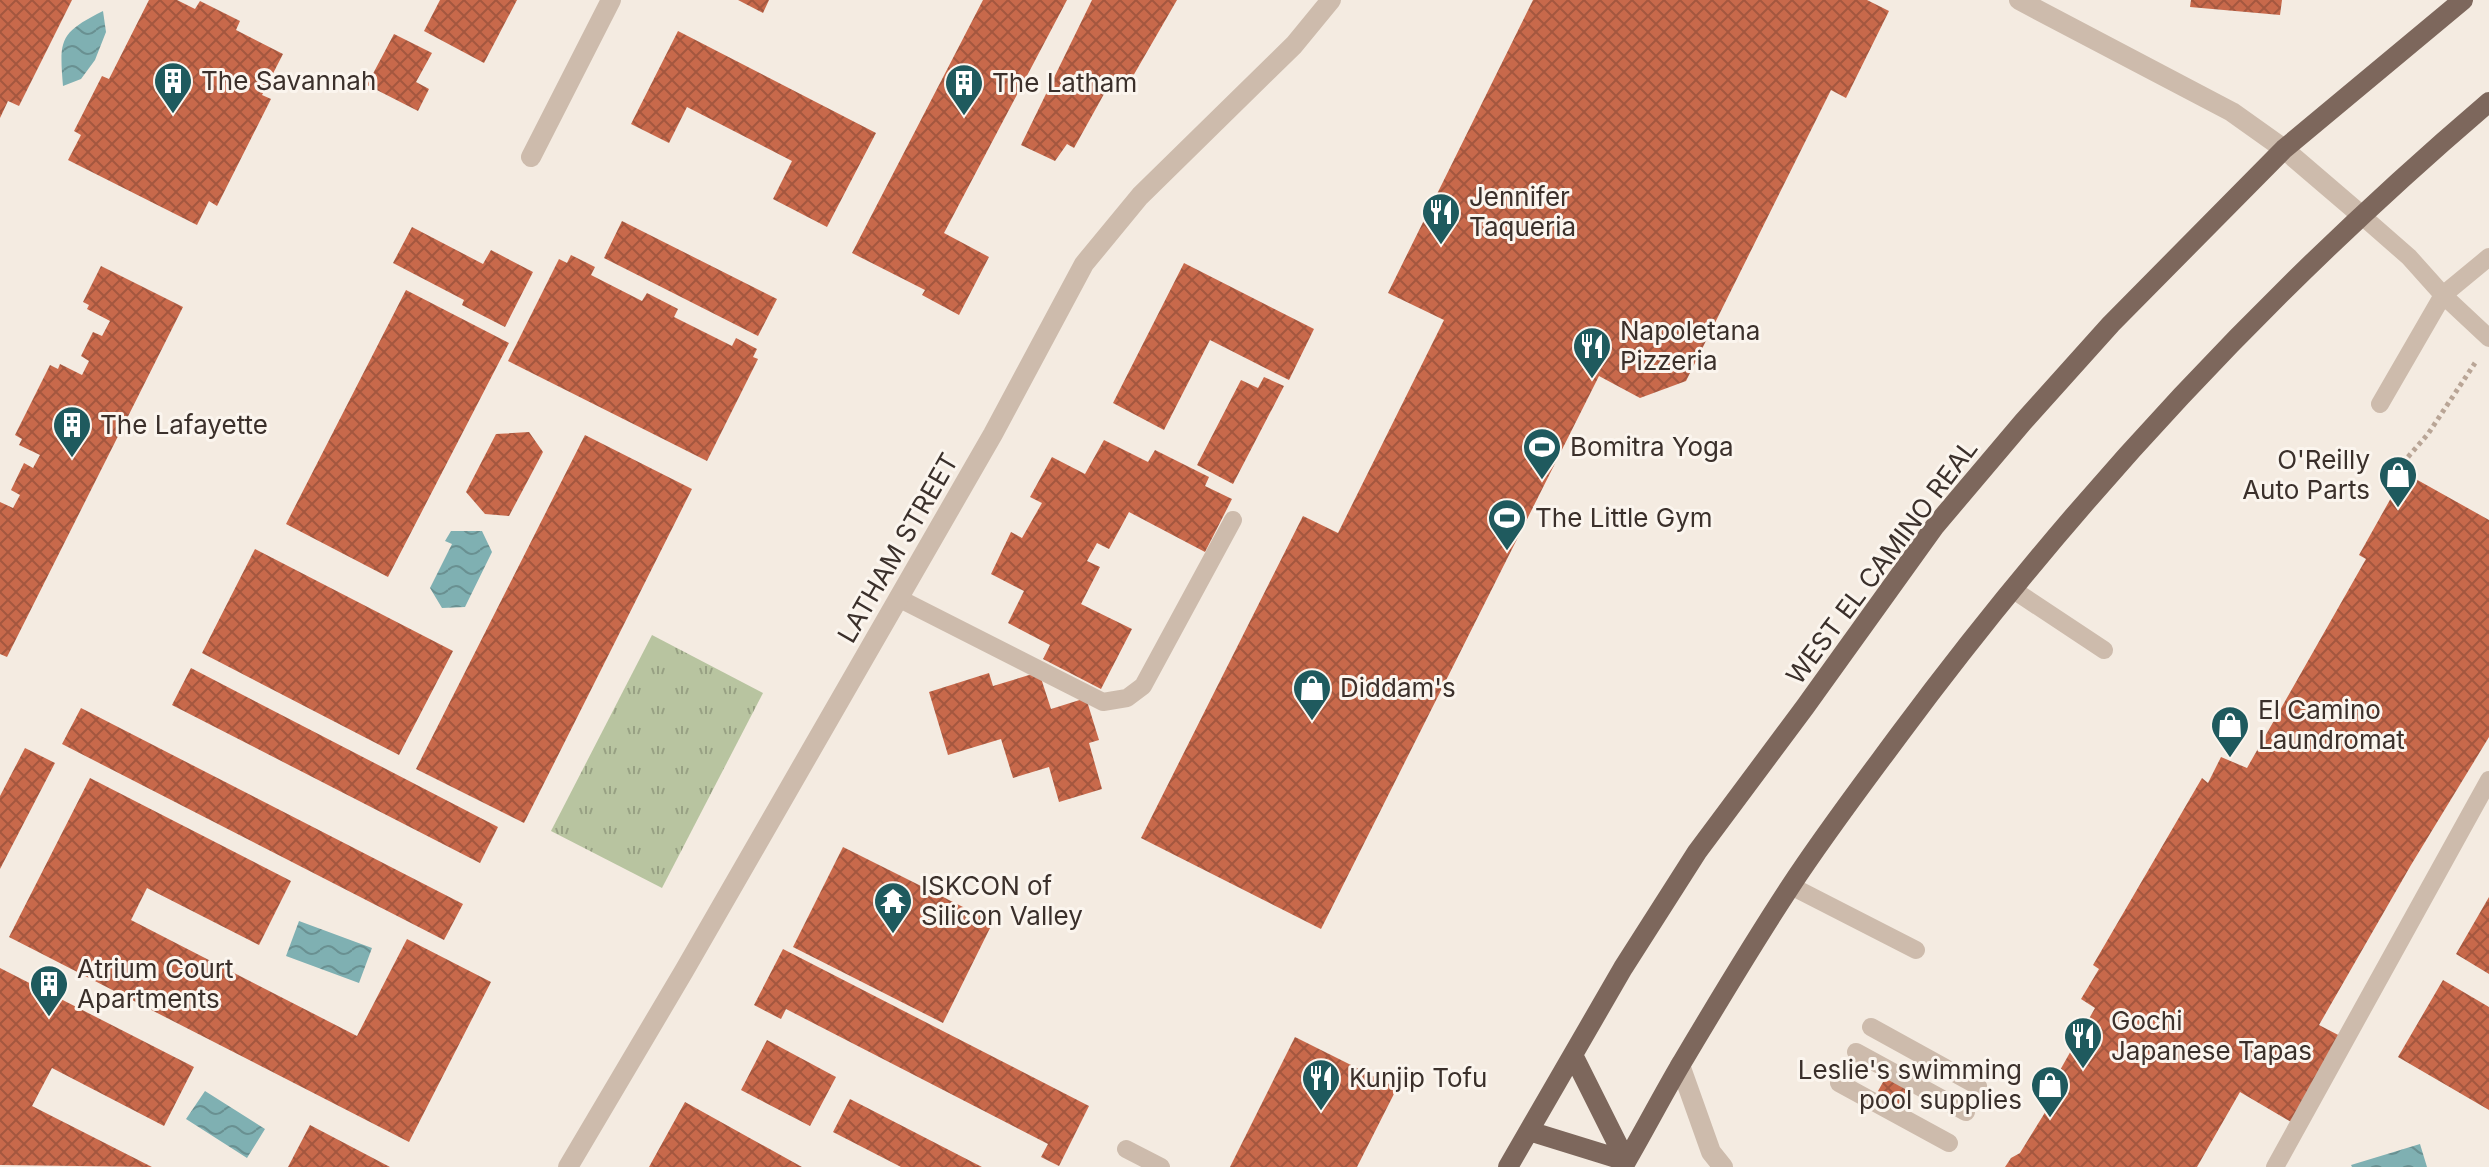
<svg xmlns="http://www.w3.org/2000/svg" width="2489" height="1167" viewBox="0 0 2489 1167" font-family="Inter,sans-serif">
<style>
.grass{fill:url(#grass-tufts)}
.water{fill:url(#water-waves)}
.building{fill:url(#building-cross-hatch)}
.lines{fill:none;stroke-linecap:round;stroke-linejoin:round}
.path{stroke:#b9a596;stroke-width:5;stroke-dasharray:4 4;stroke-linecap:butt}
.lane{stroke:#cdbbac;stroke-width:18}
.street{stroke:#cdbbac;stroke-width:20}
.primary{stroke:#7d675c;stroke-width:20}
.labels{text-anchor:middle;stroke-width:6;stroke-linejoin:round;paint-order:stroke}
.poi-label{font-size:26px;fill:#3b302b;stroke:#fbf5ee;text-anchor:start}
.street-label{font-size:26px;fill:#3b302b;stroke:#fbf5ee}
</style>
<defs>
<pattern id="grass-tufts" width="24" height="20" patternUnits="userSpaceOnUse" patternTransform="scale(2)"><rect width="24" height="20" fill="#b8c4a0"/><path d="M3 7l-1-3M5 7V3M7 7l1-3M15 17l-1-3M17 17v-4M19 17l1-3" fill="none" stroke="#97a083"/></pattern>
<pattern id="water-waves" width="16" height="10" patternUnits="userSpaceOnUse" patternTransform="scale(2)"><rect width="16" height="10" fill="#7fb0b2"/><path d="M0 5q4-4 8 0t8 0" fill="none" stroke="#699091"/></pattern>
<pattern id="building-cross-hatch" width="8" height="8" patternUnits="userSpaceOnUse" patternTransform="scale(2)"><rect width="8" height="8" fill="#c8694b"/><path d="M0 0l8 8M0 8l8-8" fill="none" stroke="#a4573f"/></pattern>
</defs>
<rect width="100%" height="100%" fill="#f4ebe1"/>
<path class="grass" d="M652 635 763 693 662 888 551 831Z"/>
<path class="water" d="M103 11 106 32 95 60 81 79 63 86C59 38 60 33 103 11Z
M451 531H482L492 552 465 607 442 608 430 588 452 544 445 541Z
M299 921 372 948 359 983 286 956Z
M205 1091 265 1129 247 1158 186 1119Z
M2420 1144 2427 1167H2352L2351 1165Z"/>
<path class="building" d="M0 0H72L19 106 8 101 0 118Z
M149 0H177L195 9 200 1 240 21 236 30 283 54 262 95 271 99 217 206 209 201 197 225 68 160 81 135 74 131 102 76 109 79Z
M440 0H517L484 63 424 31Z
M738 0H769L763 13Z
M983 0H1067L944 233 989 257 959 315 922 295 925 290 852 253Z
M1092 0H1177L1129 83 1114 76 1074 148 1067 144 1055 161 1021 145Z
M1533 0H1867L1889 11 1846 98 1831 90 1686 381 1640 398 1599 376 1321 929 1141 838 1303 516 1338 533 1444 320 1388 293Z
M2191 0H2282L2280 15 2190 7Z
M678 31 876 133 827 227 773 199 792 161 687 107 669 143 631 124Z
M394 34 432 53 416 82 429 89 418 111 367 85Z
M622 221 777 299 758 336 604 258Z
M412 227 483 264 491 250 533 272 505 327 462 305 464 300 393 263Z
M571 255 595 267 591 275 642 301 647 293 678 309 674 317 732 346 736 338 757 349 753 357 758 359 707 461 508 361 559 259 567 263Z
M1184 263 1314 329 1289 380 1210 340 1164 430 1113 403Z
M101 266 183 307 7 657 0 654V502L13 508 20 495 11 490 24 463 33 468 40 455 19 445 22 439 15 435 50 365 58 369 60 364 82 375 89 361 81 356 93 332 102 336 110 321 87 309 89 305 83 302Z
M406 290 509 343 388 577 286 524Z
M1264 377 1284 386 1233 484 1197 465 1241 380 1258 388Z
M529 432 543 452 509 516 485 514 466 492 496 434Z
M585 435 692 489 524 823 416 769Z
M1104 440 1148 462 1155 450 1209 477 1205 486 1232 499 1205 552 1129 512 1109 549 1097 543 1087 561 1100 567 1081 604 1132 629 1101 689 1043 659 1050 645 1008 623 1024 591 991 574 1011 532 1022 538 1042 503 1030 497 1052 457 1085 474Z
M2405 473 2489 520V737L2411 865 2319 1025 2344 1038 2298 1126 2240 1092 2197 1167H2005L2011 1158 2020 1153 2049 1106 2041 1104 2095 1008 2081 999 2099 969 2093 965 2202 778 2208 783 2221 757 2247 768 2366 559 2359 555Z
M255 549 453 651 399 755 202 653Z
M191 668 498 827 480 863 172 705Z
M1039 672 1051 709 1086 698 1099 740 1089 743 1102 789 1059 802 1049 767 1013 778 1001 739 948 755 929 692 989 673 993 686Z
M81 708 463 904 444 940 62 744Z
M25 748 55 763 0 869V796Z
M90 778 291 881 259 945 147 888 131 920 357 1036 407 939 491 982 409 1142 9 937Z
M843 847 993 922 943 1023 793 947Z
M2489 897V974L2456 954Z
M783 949 1089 1106 1059 1166 1041 1157 1048 1144 786 1009 781 1019 754 1005Z
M0 968 194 1067 164 1126 52 1068 32 1106 152 1167 0 1165Z
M2443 980 2489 1007V1110L2398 1057Z
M1295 1037 1397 1088 1357 1167H1230Z
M767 1040 836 1077 810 1126 741 1090Z
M1887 1075 1911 1090 1901 1106 1878 1091Z
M850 1099 982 1167H901L833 1132Z
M685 1102 802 1167H649Z
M310 1125 390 1167H288Z"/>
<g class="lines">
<path class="path" d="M2408 457 2428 434 2475 363"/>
<path class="lane" d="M2361 215 2409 257 2443 295 2489 338
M2380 404 2443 295 2489 257
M2012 589 2104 650
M898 598 1103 702 1127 698 1143 686 1233 520
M1791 886 1916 950
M1871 1027 1978 1086
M1856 1052 1966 1112
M1839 1083 1949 1143
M1126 1149 1161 1167
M2275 1167 2489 780"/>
<path class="street" d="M2019 0 2232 112 2284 149 2361 215
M531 157 611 0
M1680 1065 1711 1152 1723 1167
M568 1167 684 971 993 434 1084 264 1140 196 1294 45 1331 0"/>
<path class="primary" d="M1573 1055 1626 1161
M1529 1131 1626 1161
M1508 1167 1623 968 1697 852 1805 707 1935 526 2023 422 2111 324 2284 149 2463 0
M1623 1167C1643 1133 1661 1098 1681 1064 1716 1005 1752 945 1790 887 1824 835 1862 785 1899 735 2071 503 2270 289 2489 102"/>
</g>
<defs>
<g id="building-pin" transform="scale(2)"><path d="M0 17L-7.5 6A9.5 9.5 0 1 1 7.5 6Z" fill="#1f5a5e" stroke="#fbf5ee"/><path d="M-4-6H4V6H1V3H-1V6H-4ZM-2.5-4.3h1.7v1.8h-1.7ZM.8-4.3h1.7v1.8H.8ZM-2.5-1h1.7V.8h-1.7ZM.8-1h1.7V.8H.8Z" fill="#fff"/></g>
<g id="restaurant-pin" transform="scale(2)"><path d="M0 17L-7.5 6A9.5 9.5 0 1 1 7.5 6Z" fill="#1f5a5e" stroke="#fbf5ee"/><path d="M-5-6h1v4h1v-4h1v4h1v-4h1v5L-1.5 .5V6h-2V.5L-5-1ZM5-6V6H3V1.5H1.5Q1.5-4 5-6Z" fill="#fff"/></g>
<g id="stadium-pin" transform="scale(2)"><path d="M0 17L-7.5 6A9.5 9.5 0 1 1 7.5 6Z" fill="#1f5a5e" stroke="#fbf5ee"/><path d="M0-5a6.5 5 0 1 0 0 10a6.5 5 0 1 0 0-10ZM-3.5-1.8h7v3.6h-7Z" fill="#fff"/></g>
<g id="shop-pin" transform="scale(2)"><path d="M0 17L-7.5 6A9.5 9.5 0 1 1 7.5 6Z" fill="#1f5a5e" stroke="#fbf5ee"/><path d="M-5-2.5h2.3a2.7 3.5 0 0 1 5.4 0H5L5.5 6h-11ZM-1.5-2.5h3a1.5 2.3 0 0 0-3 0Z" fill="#fff"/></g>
<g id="temple-pin" transform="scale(2)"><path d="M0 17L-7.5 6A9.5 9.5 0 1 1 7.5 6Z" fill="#1f5a5e" stroke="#fbf5ee"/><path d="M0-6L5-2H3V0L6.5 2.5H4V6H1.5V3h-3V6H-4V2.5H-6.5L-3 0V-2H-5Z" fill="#fff"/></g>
</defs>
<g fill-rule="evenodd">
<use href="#building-pin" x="173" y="81"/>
<use href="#building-pin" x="964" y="83"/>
<use href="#restaurant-pin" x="1441" y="212"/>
<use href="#restaurant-pin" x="1592" y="346"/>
<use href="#building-pin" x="72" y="425"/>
<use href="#stadium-pin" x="1542" y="447"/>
<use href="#shop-pin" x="2398" y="475"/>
<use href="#stadium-pin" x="1507" y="518"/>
<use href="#shop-pin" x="1312" y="688"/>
<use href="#shop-pin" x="2230" y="725"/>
<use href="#temple-pin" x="893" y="901"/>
<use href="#building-pin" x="49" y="984"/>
<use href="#restaurant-pin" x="2083" y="1036"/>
<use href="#restaurant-pin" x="1321" y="1078"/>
<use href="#shop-pin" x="2050" y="1085"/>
</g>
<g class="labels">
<g class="poi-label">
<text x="201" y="90">The Savannah</text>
<text x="992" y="92">The Latham</text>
<text x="1469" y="206">Jennifer<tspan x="1469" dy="30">Taqueria</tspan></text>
<text x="1620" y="340">Napoletana<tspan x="1620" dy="30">Pizzeria</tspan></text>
<text x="100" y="434">The Lafayette</text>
<text x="1570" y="456">Bomitra Yoga</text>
<text x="2370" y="469" text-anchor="end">O'Reilly<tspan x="2370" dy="30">Auto Parts</tspan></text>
<text x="1535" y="527">The Little Gym</text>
<text x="1340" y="697">Diddam's</text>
<text x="2258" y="719">El Camino<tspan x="2258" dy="30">Laundromat</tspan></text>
<text x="921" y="895">ISKCON of<tspan x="921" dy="30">Silicon Valley</tspan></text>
<text x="77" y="978">Atrium Court<tspan x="77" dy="30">Apartments</tspan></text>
<text x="2111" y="1030">Gochi<tspan x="2111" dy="30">Japanese Tapas</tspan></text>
<text x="2022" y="1079" text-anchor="end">Leslie's swimming<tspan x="2022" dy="30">pool supplies</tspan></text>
<text x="1349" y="1087">Kunjip Tofu</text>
</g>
<g class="street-label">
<text transform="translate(898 548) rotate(-60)" y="9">LATHAM STREET</text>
<text transform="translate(1882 562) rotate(-53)" y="9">WEST EL CAMINO REAL</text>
</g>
</g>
</svg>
